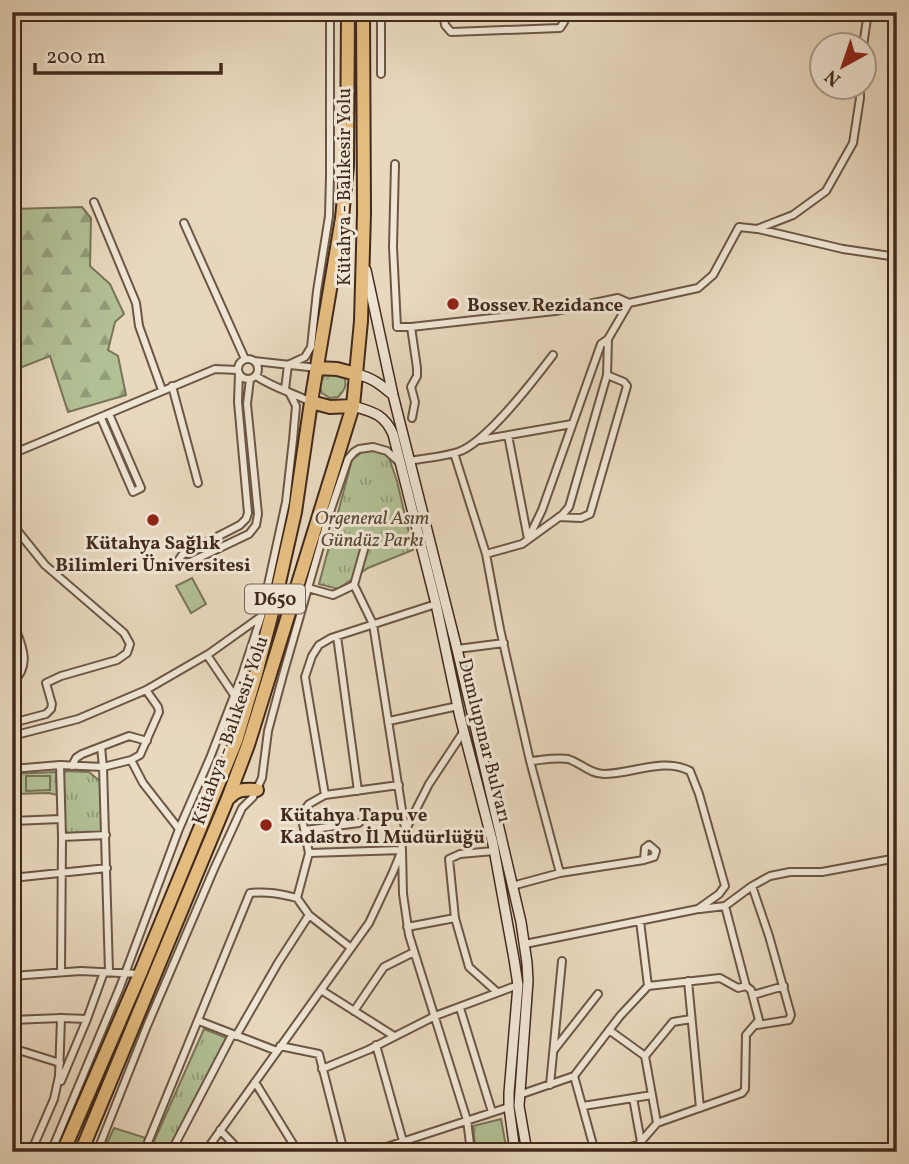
<svg xmlns="http://www.w3.org/2000/svg" width="909" height="1164" viewBox="0 0 909 1164" font-family="Vollkorn,serif">
<style>
.grass{fill:url(#grass-tufts);stroke:#7a7558;stroke-width:2}
.forest{fill:url(#forest-firs);stroke:#7a7558;stroke-width:2}
.garden{fill:#b2c095;stroke:#7a7558;stroke-width:2}
.lines{fill:none;stroke-linecap:round;stroke-linejoin:round}
.street-casing{stroke:#6c5644;stroke-width:10}
.secondary-casing{stroke:#422a1c;stroke-width:12}
.highway-casing{stroke:#422a1c;stroke-width:16}
.street{stroke:#f0e6d5;stroke-width:6}
.secondary{stroke:#f0e6d5;stroke-width:9}
.highway{stroke:#e4bc7f;stroke-width:12}
.poi-dot{fill:#8f2418;stroke:#f0e6d5;stroke-width:2.5}
.labels{text-anchor:middle;stroke-width:6;stroke-linejoin:round;paint-order:stroke}
.shield{fill:#f0e6d5;stroke:#766254;stroke-width:2}
.shield-label{font-size:18px;font-weight:bold;fill:#422a1c}
.street-label{font-size:19px;fill:#422a1c;stroke:#f0e6d5}
.poi-label{font-size:19px;font-weight:bold;fill:#422a1c;stroke:#f0e6d5;text-anchor:start}
.park-label{font-size:19px;font-style:italic;fill:#584834;stroke:#f0e6d5}
</style>
<defs>
<pattern id="grass-tufts" width="24" height="20" patternUnits="userSpaceOnUse" patternTransform="scale(1.75)"><rect width="24" height="20" fill="#b2c095"/><path d="M3 7l-1-3M5 7V3M7 7l1-3M15 17l-1-3M17 17v-4M19 17l1-3" fill="none" stroke="#929c79"/></pattern>
<pattern id="forest-firs" width="22" height="20" patternUnits="userSpaceOnUse" patternTransform="scale(1.75)"><rect width="22" height="20" fill="#b2c095"/><path d="M5 1l3.5 6h-7zM16 11l3.5 6h-7z" fill="#929c79"/></pattern>
</defs>
<rect width="100%" height="100%" fill="#e8d8be"/>
<filter id="stains"><feTurbulence type="fractalNoise" baseFrequency=".00286" numOctaves="4"/><feColorMatrix values="0 0 0 0 .2 0 0 0 0 .09 0 0 0 0 .02 0 0 0 .5 -.17"/></filter>
<radialGradient id="worn" r=".72"><stop offset=".6" stop-color="#630" stop-opacity="0"/><stop offset="1" stop-color="#630" stop-opacity=".3"/></radialGradient>
<path class="grass" d="M323 373 343 375C348 384 345 390 338 397L330 398 322 393 319 385Z
M374 450 388 455 397 481 413 550 368 568 338 589 319 584 352 460 362 452Z
M66 771 89 772 101 782 103 832 65 834 63 775Z
M56 772 57 795 49 793 12 794V774Z
M204 1029 227 1038 167 1152H158L151 1148Z
M501 1119 507 1152H476L473 1126Z
M114 1128 146 1138 138 1152H103Z"/>
<path class="forest" d="M82 207 91 218 90 266 110 284 124 314 115 322 108 350 118 356 126 395 68 412 50 356 12 371V209Z"/>
<path class="garden" d="M192 578 206 604 191 613 176 586Z
M26 776H50V790L26 791Z"/>
<g class="lines">
<g class="street-casing">
<path id="street" d="M381 12V74
M443 12 445 25 451 32 560 28 564 22V12
M863 46 868 12
M395 164 393 247 397 327H411
M94 202 136 303 139 326 162 390
M184 223 245 359
M758 229 843 249 897 257
M629 303 698 288 713 275 739 227 757 229 793 215 826 191 853 143 860 98V88
M238 369a10 10 0 1 1 20 0a10 10 0 1 1-20 0Z
M254 361 317 368
M256 376C272 387 293 393 311 402
M172 386 198 483
M101 418 133 492 141 488 109 414
M412 418 415 402 411 387 417 376V368L411 327 555 311 618 298 629 303 608 339 607 375 569 507 562 515 522 544 486 554
M508 435 528 539 542 510 601 344 608 339
M480 440 572 424
M454 453 486 554 500 629 530 761 560 873
M12 454 215 369 238 370
M409 461C425 458 443 457 458 452 486 443 534 380 553 355
M559 517 581 518 590 514 627 386 624 382 607 375
M12 524 45 565 124 633 130 644 127 653 117 660 61 676 46 683 52 704 51 709 46 714 12 723
M176 564 188 563 249 534 256 525 258 514 247 404 250 379
M176 564 182 555 240 525 246 519 248 513 238 402 239 373
M354 585 373 624 405 829
M308 588 333 595 354 585 367 539
M12 620C20 642 34 664 12 683
M337 636 358 791
M457 649 504 643
M207 655 234 695
M389 721 458 706
M12 736 78 719 146 690 210 653 259 618
M131 760 143 783 179 829
M60 765 62 837
M72 766 76 758 82 754 129 736 147 741
M12 769 60 765 103 767 101 747
M399 785 325 795 309 804 303 812 302 819 309 853 402 850 403 894 409 935 467 1120 471 1152
M325 795 305 677 312 656 319 645 331 638 436 604
M12 821 61 819
M305 830 359 823
M494 851 460 854 449 859 455 918 469 967 497 992
M12 878 107 868
M512 886 560 873 644 860 654 857 656 851 649 845 645 848 644 860
M752 886 769 936 791 1015 789 1020 757 1025
M297 898 309 853
M725 906 746 986
M700 909 725 906 752 886 770 876 790 872H822L897 858
M640 921 648 986
M407 927 455 918
M525 944 698 909 719 894 725 886 699 794 690 771C664 757 632 774 604 774 590 774 581 763 568 759 557 757 542 760 530 761
M61 972 62 837 106 835
M109 972 103 767 131 760 140 755 159 712 158 707 146 690
M12 976 81 971 140 974
M688 981 700 1108
M321 990 394 1036
M753 995 784 986
M460 1008 492 1112
M354 1011 384 967 414 952
M12 1020 61 1018 87 1019 104 972
M199 1021 277 1051
M609 1030 645 1056 657 1123
M236 1036 278 963 309 915
M376 1045 406 1152
M280 1046 319 1054 344 1152
M12 1048 60 1063
M554 1050 598 994
M645 1056 673 1022 691 1019
M322 1069 368 1050 435 1016 518 985
M574 1076 595 1152
M61 1081 87 1019
M255 1082 298 1152
M550 1085 562 961
M519 1095 574 1076 620 1016 648 986 720 978 738 988 746 986 751 990 759 1020 746 1035 745 1089 742 1093 657 1123 638 1145 610 1152
M633 1098 641 1142
M583 1106 652 1095
M220 1130 241 1152
M31 1152 54 1099 59 1076 61 1018
M51 1152 120 987 179 829 210 758 242 675 261 617 286 502 293 440 296 406 290 394 285 389 288 365 305 357 311 347 317 291 329 216 330 176V12
M97 1152 147 1026 214 869 242 808 253 797 262 778 268 731 283 675 329 515 348 459 354 452 359 449 373 447 387 451 399 462
M144 1152 250 893C267 891 281 894 297 898L309 915 351 948
M171 1152 232 1035
M205 1152 369 923 393 872 402 850 401 839 429 784 464 731
M371 1152 509 1107"/>
</g>
<g class="secondary-casing">
<path id="secondary" d="M366 270 393 395 457 649 521 922 527 963 528 981 519 1106 527 1152
M356 374C373 378 380 384 393 395
M353 406C373 412 384 414 393 434L436 604 460 717 493 844 514 959 518 985 509 1093V1107L515 1152"/>
</g>
<g class="highway-casing">
<path id="highway" d="M317 368 337 369 356 374
M311 402 330 407 353 406
M229 798C237 789 245 789 257 790
M63 1152 140 974 236 741 256 674 274 605 295 512 311 402 342 218 347 166 348 12
M81 1152 228 798 248 745 353 406 361 321 364 213 363 12"/>
</g>
<use href="#street" class="street"/>
<use href="#secondary" class="secondary"/>
<use href="#highway" class="highway"/>
</g>
<g class="poi-dot">
<circle cx="453" cy="304" r="7"/>
<circle cx="153" cy="520" r="7"/>
<circle cx="266" cy="825" r="7"/>
</g>
<g class="labels">
<rect class="shield" x="245" y="584.5" width="60" height="29" rx="5"/>
<g class="shield-label">
<text x="275" y="605">D650</text>
</g>
<g class="street-label">
<text transform="translate(343 187) rotate(-90)" y="7">Kütahya - Balıkesir Yolu</text>
<text transform="translate(229 730) rotate(-71)" y="7">Kütahya - Balıkesir Yolu</text>
<text transform="translate(486 740) rotate(76)" y="7">Dumlupınar Bulvarı</text>
</g>
<g class="poi-label">
<text x="467" y="311">Bossev Rezidance</text>
<text x="153" y="549" text-anchor="middle">Kütahya Sağlık<tspan x="153" dy="22">Bilimleri Üniversitesi</tspan></text>
<text x="280" y="821">Kütahya Tapu ve<tspan x="280" dy="22">Kadastro İl Müdürlüğü</tspan></text>
</g>
<g class="park-label">
<text x="372" y="524">Orgeneral Asım<tspan x="372" dy="22">Gündüz Parkı</tspan></text>
</g>
</g>
<rect width="909" height="1164" fill="none" stroke="#e8d8be" stroke-width="42"/>
<rect x="14" y="14" width="881" height="1136" fill="none" stroke="#422a1c" stroke-width="3.5"/>
<rect x="21" y="21" width="867" height="1122" fill="none" stroke="#422a1c" stroke-width="2"/>
<g transform="translate(843 66) rotate(220)"><circle r="33" fill="#f0e6d5" stroke="#aa9b8b" stroke-width="2"/>
<path d="M0-5L12 26L0 18L-12 26Z" fill="#8f2418"/>
<text y="-10" font-size="19" font-weight="bold" text-anchor="middle" fill="#422a1c">N</text>
</g>
<path d="M35 63v10h186v-10" fill="none" stroke="#422a1c" stroke-width="3.5"/>
<text x="46" y="63" font-size="21" fill="#422a1c" stroke="#f0e6d5" stroke-width="5" paint-order="stroke">200 m</text>
<rect width="100%" height="100%" filter="url(#stains)"/>
<rect width="100%" height="100%" fill="url(#worn)"/>
</svg>
